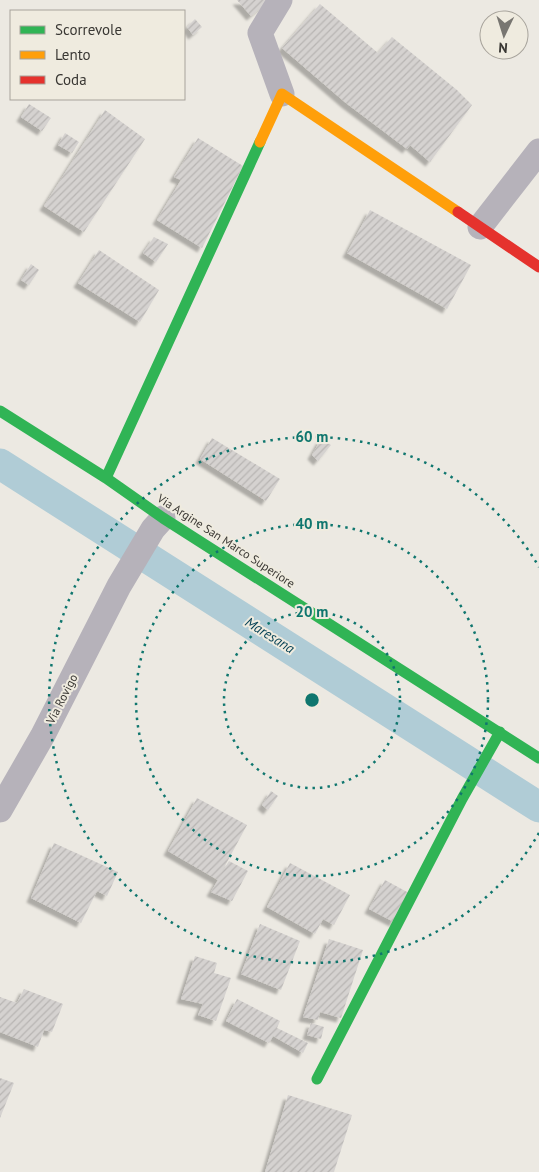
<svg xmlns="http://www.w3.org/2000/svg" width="539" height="1172" viewBox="0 0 539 1172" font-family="'PT Sans',sans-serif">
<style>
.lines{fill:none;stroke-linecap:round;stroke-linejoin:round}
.canal{stroke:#b0ccd6;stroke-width:31}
.building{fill:url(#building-hatch);filter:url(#shadow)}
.street{stroke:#b6b2ba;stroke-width:25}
.fast{stroke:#30b455;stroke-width:11}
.slow{stroke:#ff9f0a;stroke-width:11}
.jam{stroke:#e5322d;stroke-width:11}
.ring{fill:none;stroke:#0f766e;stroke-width:2.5;stroke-dasharray:2.5 5}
.labels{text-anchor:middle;stroke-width:4;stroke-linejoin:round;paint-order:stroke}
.street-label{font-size:12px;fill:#3a3834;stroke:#efebdf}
.water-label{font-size:14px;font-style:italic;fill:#023f52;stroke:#efebdf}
.centre{fill:#0f766e;stroke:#efebdf;stroke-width:2.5}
.ring-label{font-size:15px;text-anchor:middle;font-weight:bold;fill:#0f766e;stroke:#efebdf;stroke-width:4;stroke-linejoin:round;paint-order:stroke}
</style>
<defs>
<pattern id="building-hatch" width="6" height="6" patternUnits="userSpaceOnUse" patternTransform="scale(1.25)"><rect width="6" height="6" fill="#d5d2d0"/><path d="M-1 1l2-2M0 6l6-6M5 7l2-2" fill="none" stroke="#b8b5b3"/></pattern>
<filter id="shadow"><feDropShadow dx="-4.5" dy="4.5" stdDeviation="1" flood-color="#0004"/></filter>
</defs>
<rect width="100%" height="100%" fill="#ece9e2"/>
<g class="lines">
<path class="canal" d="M0 464 539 807"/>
</g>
<path class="building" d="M237 0H270L251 16Z
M320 4 378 53 392 37 457 90 472 105 430 162 410 145 407 149 346 103 282 48Z
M195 19 202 27 193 35 187 27Z
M29 104 51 118 42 131 21 117Z
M105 110 145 139 84 232 44 206Z
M65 133 79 142 72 153 58 145Z
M198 138 243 166 202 248 157 220 181 180 174 177Z
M370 210 471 265 447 309 347 253Z
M154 237 168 244 156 262 143 253Z
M99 250 159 290 140 322 78 283Z
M31 264 39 270 29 285 21 280Z
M212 438 280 479 266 501 200 459Z
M321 439 331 445 318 461 312 455Z
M271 791 278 796 268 810 262 805Z
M197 798 247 825 220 875 229 861 248 871 232 901 211 892 218 880 168 851Z
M54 843 118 872 107 896 97 891 81 923 31 898Z
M290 863 350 895 334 925 323 919 315 934 267 907Z
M385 880 409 893 394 922 369 909Z
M260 924 300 941 281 990 241 974Z
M329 939 363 950 341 1018 320 1012 318 1020 303 1017Z
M195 956 217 963 214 973 231 978 216 1021 198 1015 203 1004 181 999Z
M24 989 63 1004 52 1032 44 1030 38 1047 0 1032V997L17 1003Z
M237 999 280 1021 277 1028 308 1043 303 1053 273 1036 269 1043 226 1021Z
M311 1023 324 1027 321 1039 307 1035Z
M0 1078 14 1083 0 1118Z
M288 1095 352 1115 334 1172H265Z"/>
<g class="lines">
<path class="street" d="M280 0 260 33 282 94
M480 227 539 151
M0 810 43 735 119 586 153 529 163 518"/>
<path class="fast" d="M0 411 106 478 163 518 539 758
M106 478 260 142
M317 1079 462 799 500 732"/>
<path class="slow" d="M260 142 282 94 458 212"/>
<path class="jam" d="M458 212 539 267"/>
</g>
<g class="ring">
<circle cx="312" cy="700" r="88"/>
<circle cx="312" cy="700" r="176"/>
<path d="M539 833A263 263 0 1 1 539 567"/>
</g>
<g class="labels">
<g class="street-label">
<text transform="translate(226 541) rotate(33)" y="4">Via Argine San Marco Superiore</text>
<text transform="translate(62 699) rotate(-63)" y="4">Via Rovigo</text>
</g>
<g class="water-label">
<text transform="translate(270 635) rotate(32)" y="5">Maresana</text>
</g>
</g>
<circle cx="312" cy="700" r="8" class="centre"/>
<g class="ring-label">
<text x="312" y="442">60 m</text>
<text x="312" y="529">40 m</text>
<text x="312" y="617">20 m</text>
</g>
<rect x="10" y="10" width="175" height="90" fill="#efebdf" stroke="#a7a39b"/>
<rect x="20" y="26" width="25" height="8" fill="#30b455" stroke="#a7a39b"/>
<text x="55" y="35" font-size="15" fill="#3a3834">Scorrevole</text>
<rect x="20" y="51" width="25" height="8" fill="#ff9f0a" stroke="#a7a39b"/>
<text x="55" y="60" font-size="15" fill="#3a3834">Lento</text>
<rect x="20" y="76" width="25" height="8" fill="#e5322d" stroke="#a7a39b"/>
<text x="55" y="85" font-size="15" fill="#3a3834">Coda</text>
<g transform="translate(504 35) rotate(184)"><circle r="24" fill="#efebdf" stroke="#a7a39b"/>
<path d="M0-4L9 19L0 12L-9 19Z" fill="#787671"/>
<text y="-8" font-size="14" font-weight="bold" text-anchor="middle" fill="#3a3834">N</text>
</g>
</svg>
